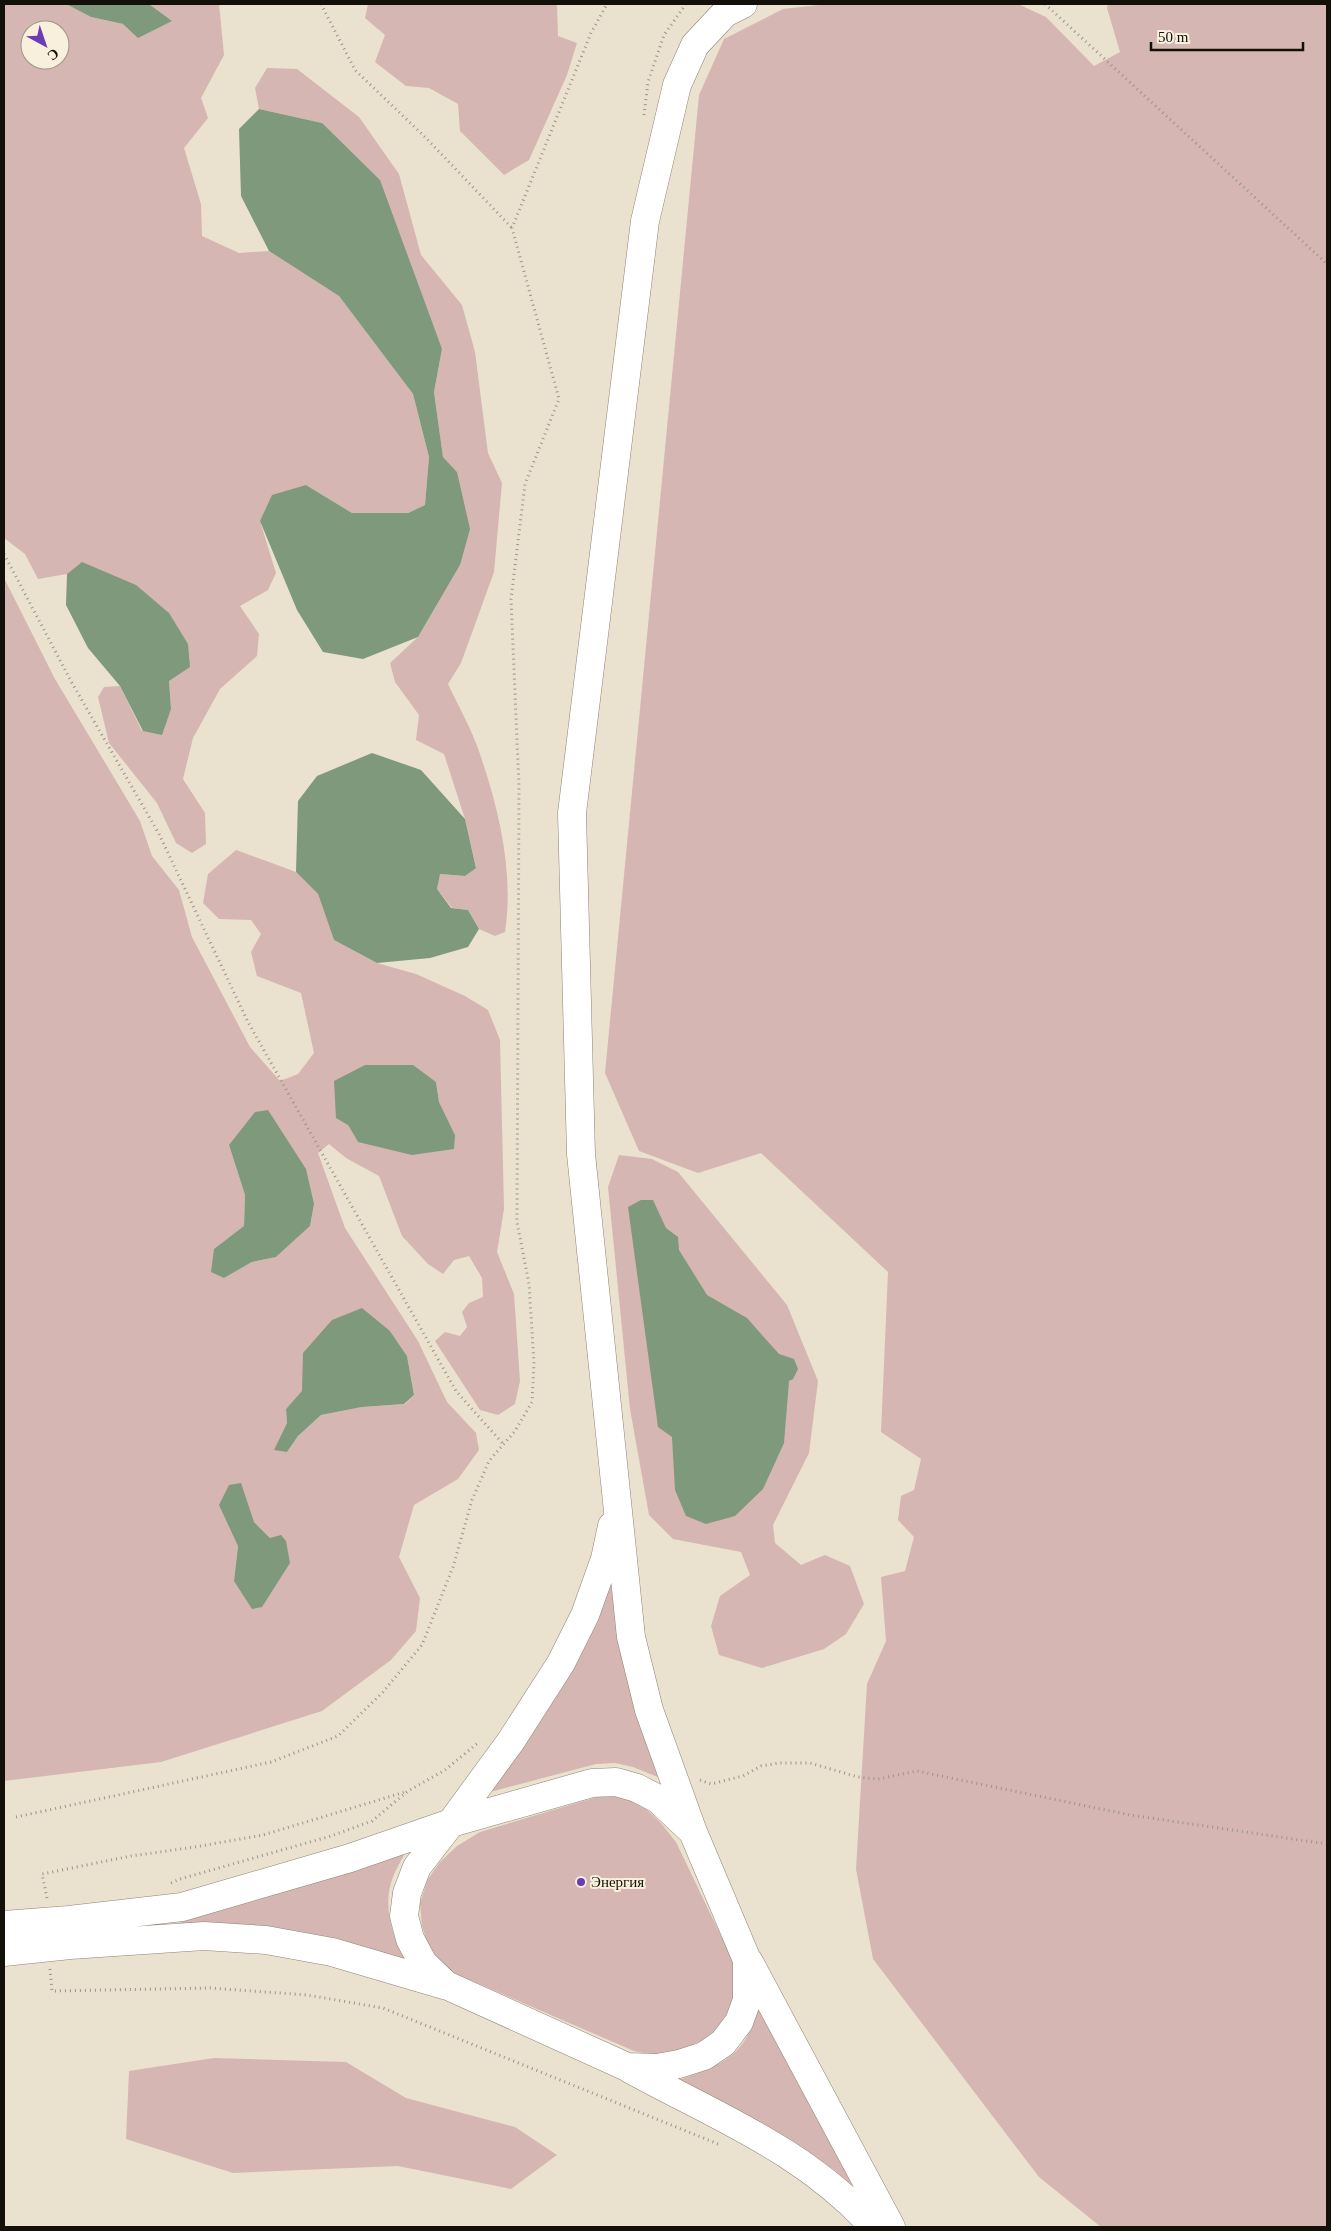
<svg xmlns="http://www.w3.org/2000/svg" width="1331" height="2231" viewBox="0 0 1331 2231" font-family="Georgia,serif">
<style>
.green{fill:#d6b6b2;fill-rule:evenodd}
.water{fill:#7e997b}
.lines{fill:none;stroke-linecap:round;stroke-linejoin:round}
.minor-casing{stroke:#8d8474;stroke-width:29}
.path{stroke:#9b9486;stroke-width:3;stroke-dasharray:1 4;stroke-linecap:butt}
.minor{stroke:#fff;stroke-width:28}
.poi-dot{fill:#6b3cb3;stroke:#f8efdc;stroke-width:2}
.labels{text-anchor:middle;stroke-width:4;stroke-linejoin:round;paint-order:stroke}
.poi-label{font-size:15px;fill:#13100a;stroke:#f8efdc;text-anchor:start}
</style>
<rect width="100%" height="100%" fill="#ebe1cf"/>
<path class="green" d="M4 4H66L91 17 123 24 172 21 149 4H219L224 55 201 98 208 118 184 148 201 204 202 236 239 253 269 251 339 296 413 394 429 457 425 505 408 513H352L306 485 260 521 276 573 268 590 240 606 259 634 257 656 220 689 193 738 183 779 205 813 206 844 192 853 176 843 157 803 109 743 98 697 104 687 120 686 142 731 171 709 169 681 82 563 67 574 38 579 25 554 4 538ZM30 30H60V60H30Z
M368 4H557L558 36 577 43 567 75 529 160 504 175 460 131 458 104 429 88 406 86 375 62 385 35 365 18Z
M828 4H1018L1046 17 1094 66 1120 52 1107 8 1108 4H1327V2227H1101L1039 2177 873 1959 856 1869 867 1684 886 1641 881 1577 905 1571 914 1537 898 1520 901 1496 914 1490 921 1459 881 1432 888 1272 761 1153 698 1173 639 1151 605 1073 699 95 724 39 783 9Z
M267 68 297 69 359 117 399 174 421 255 462 305 475 352 488 453 502 483 494 572 461 663 448 684C459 707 472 730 480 754 499 810 514 872 505 932L495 936 479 929 468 910 452 908 437 889 439 874 465 876 476 867 465 819 444 754 416 740 419 715 395 682 390 663 418 637 460 565 457 472 443 457 434 392 442 349 322 123 259 109 255 88Z
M4 578 55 679 140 821 152 856 179 890 192 937 250 1047 280 1081 298 1074 314 1053 301 993 257 976 251 952 261 934 251 920 219 919 203 903 208 874 236 850 296 872 318 894 334 940 377 963 416 974 465 996 488 1010 500 1040 504 1209 497 1252 514 1294 520 1381 515 1404 498 1415 480 1410 435 1341 445 1332 460 1336 467 1327 462 1312 469 1303 483 1297 482 1278 469 1256 454 1260 443 1274 428 1264 402 1236 379 1176 346 1158 329 1144 318 1153 345 1228 418 1341 447 1402 476 1433 479 1450 458 1479 414 1505 399 1557 420 1598 416 1631 391 1660 322 1711 161 1762 4 1781ZM436 1082 439 1102 455 1135 358 1142 348 1125ZM229 1145 314 1204 310 1226 276 1257 252 1262 224 1278 214 1249 244 1227 245 1195ZM390 1331 407 1356 414 1395 405 1404 362 1407 321 1415 298 1436 287 1452 275 1449 287 1423 286 1409 303 1391V1353ZM254 1522 270 1538 234 1581 238 1546Z
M619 1155 652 1159 678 1172 787 1305 818 1381 809 1453 773 1525 775 1543 801 1565 825 1555 850 1566 864 1604 846 1634 824 1649 762 1668 719 1655 711 1626 720 1596 750 1575 741 1552 673 1539 649 1515 630 1409 608 1187Z
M611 1584 620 1643 660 1778 633 1767 615 1763 596 1764 486 1793 587 1637Z
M597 1797H620L642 1805 660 1822 676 1842 734 1963 733 2000 722 2025 703 2040 680 2050 652 2055 634 2051 456 1974 440 1965 428 1945 422 1926 420 1903 428 1879 440 1862 457 1846 480 1832Z
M405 1853C401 1861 396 1869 393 1877 382 1904 392 1937 405 1960L268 1929 175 1924Z
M758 2006 859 2192 812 2155 751 2118 676 2081C722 2064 746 2058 758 2006Z
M214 2058 346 2062 406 2098 515 2127 557 2155 511 2189 398 2166 233 2173 126 2139 129 2071Z"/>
<path class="water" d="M66 4H149L172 21 138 38 123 24 91 17Z
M259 109 322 123 380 180 442 349 434 392 443 457 457 472 470 529 460 565 418 637 363 659 323 652 297 610 260 521 272 495 306 485 352 513H408L425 505 429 457 413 394 339 296 269 251 241 196 239 129Z
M82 562 136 585 169 613 188 644 190 667 169 681 171 709 162 735 143 731 120 686 88 648 66 605 67 574Z
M372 753 421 770 465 819 476 868 465 876 440 874 437 889 451 908 468 910 479 929 468 947 430 958 377 963 334 940 318 894 296 872 298 801 317 776Z
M365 1065H413L436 1082 439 1102 455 1135 454 1149 412 1155 358 1142 348 1125 336 1118 334 1081Z
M268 1110 306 1169 314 1204 310 1226 276 1257 252 1262 224 1278 211 1272 214 1249 244 1226 245 1195 229 1145 255 1112Z
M641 1200H653L666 1228 678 1237 679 1250 707 1295 747 1318 779 1354 794 1359 798 1369 793 1379 789 1381 784 1443 763 1489 735 1516 706 1524 686 1516 675 1490 672 1437 658 1427 628 1207Z
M362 1308 390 1331 407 1356 414 1395 404 1404 362 1407 321 1415 298 1436 287 1452 274 1450 287 1423 286 1409 302 1391 303 1353 332 1320Z
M241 1483 254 1522 270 1538 281 1535 286 1541 290 1563 262 1607 252 1609 234 1581 238 1546 219 1505 229 1485Z"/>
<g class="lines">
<g class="minor-casing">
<path id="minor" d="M616 1782 637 1788 658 1799 693 1832 747 1960V2000L739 2022 723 2043 704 2056 679 2064 657 2068 627 2067 446 1985 423 1963 410 1939 404 1916 407 1893 417 1867 451 1823 592 1783Z
M693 1832 649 1710 631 1637 581 1154 572 813 645 221 677 85 695 45 725 13 743 4
M4 1925 69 1920 182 1907 350 1858 451 1823 511 1741 561 1663 585 1615 605 1559 612 1526
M4 1952 70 1945 204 1936 266 1940 332 1952 444 1985
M749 1962 891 2227
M630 2069C719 2118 804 2150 874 2227"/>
</g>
<path class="path" d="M321 4 355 70 425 137 512 228
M1045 4 1327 264
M644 115 648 82 664 35 686 4
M4 554 72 683 159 834 248 1022 456 1391 504 1445
M700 1780 711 1784 743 1776 761 1766 779 1763H810L858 1777 878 1779 917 1771 1130 1815 1327 1844
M16 1817 271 1762 338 1736 383 1692 422 1645 453 1567 472 1500 489 1461 515 1431 532 1402 534 1363 529 1284 517 1222 519 786 511 599 525 484 559 399 512 228 591 33 607 4
M171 1883 180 1879 331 1836 372 1821 408 1791 445 1770 479 1742
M47 1898 42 1874 131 1856 195 1847 263 1835 405 1792
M50 1969 52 1991 210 1988 307 1995 383 2008 718 2144"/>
<use href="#minor" class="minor"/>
</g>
<circle class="poi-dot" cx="581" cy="1882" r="5"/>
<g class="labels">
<g class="poi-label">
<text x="591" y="1887">Энергия</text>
</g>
</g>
<rect width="1331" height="2231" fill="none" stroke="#13100a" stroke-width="10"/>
<g transform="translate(45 45) rotate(140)"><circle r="24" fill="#f8efdc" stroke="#9c9688"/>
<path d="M0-4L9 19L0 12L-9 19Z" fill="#6b3cb3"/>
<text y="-8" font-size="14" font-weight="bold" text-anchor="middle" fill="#13100a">С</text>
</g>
<path d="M1151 42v8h152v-8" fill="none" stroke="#13100a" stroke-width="2.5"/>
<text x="1158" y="42" font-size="15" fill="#13100a" stroke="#f8efdc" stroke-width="4" paint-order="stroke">50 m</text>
</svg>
